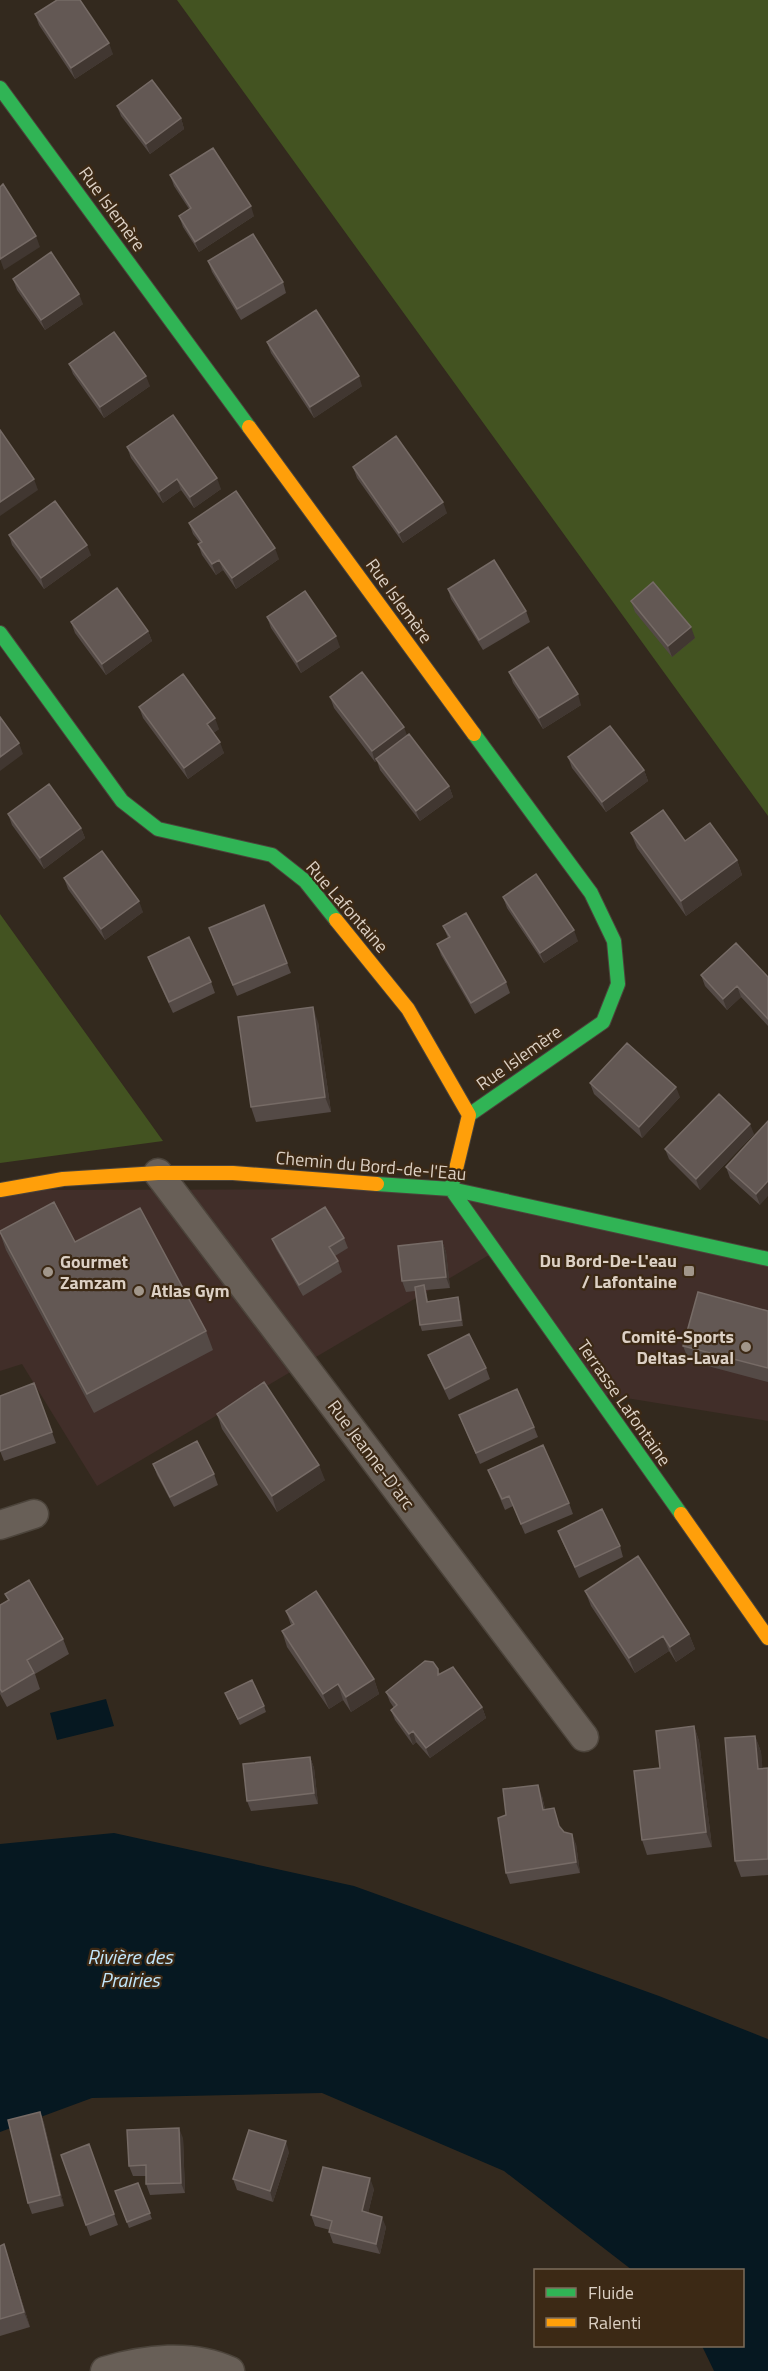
<svg xmlns="http://www.w3.org/2000/svg" width="768" height="2371" viewBox="0 0 768 2371" font-family="'Titillium Web',sans-serif">
<style>
.commercial{fill:#412e29}
.green{fill:#435321}
.water{fill:#061821}
.lines{fill:none;stroke-linecap:round;stroke-linejoin:round}
.street-casing{stroke:#4c443b;stroke-width:31}
.fast-casing{stroke:#4c443b;stroke-width:16}
.slow-casing{stroke:#4c443b;stroke-width:16}
.street{stroke:#685f57;stroke-width:28}
.fast{stroke:#30b455;stroke-width:14}
.slow{stroke:#ff9f0a;stroke-width:14}
.wall{fill:#544a46}
.shaded-wall{fill:#413731}
.building{fill:#635854;stroke:#766b66;stroke-width:1.5}
.poi-dot{fill:#a1968a;stroke:#3c2915;stroke-width:2}
.labels{text-anchor:middle;stroke-width:4.5;stroke-linejoin:round;paint-order:stroke}
.street-label{font-size:18px;fill:#dcd0c4;stroke:#3c2915}
.poi-label{font-size:18px;font-weight:bold;fill:#dcd0c4;stroke:#3c2915;text-anchor:end}
.water-label{font-size:20px;font-style:italic;fill:#c1e6fb;stroke:#3c2915}
</style>
<rect width="100%" height="100%" fill="#33291e"/>
<path class="commercial" d="M451 1189 768 1264V1421L595 1393 489 1255 97 1486 22 1364 0 1371V1190Z"/>
<path class="green" d="M177 0H768V816Z
M0 914 163 1141 0 1163Z"/>
<path class="water" d="M106 1699 114 1726 57 1740 50 1713Z
M114 1833 354 1886 659 1996 768 2039V2371H714L702 2346H742V2270H632L504 2171 322 2093 92 2098 0 2132V1844Z"/>
<g class="lines">
<g class="street-casing">
<path id="street" d="M158 1173 584 1737
M0 1525 34 1514
M105 2371C144 2359 192 2353 230 2371"/>
</g>
<g class="fast-casing">
<path id="fast" d="M0 88 249 427
M0 633 122 801 158 829 272 855 305 881 336 920
M469 1115 603 1022 618 984 614 941 591 893 474 734
M456 1169 451 1189 681 1514
M377 1184 451 1189 768 1259"/>
</g>
<g class="slow-casing">
<path id="slow" d="M249 427 474 734
M336 920 408 1009 469 1115 456 1169
M0 1190 63 1179 158 1173H233L377 1184
M681 1514 768 1638"/>
</g>
<use href="#street" class="street"/>
<use href="#fast" class="fast"/>
<use href="#slow" class="slow"/>
</g>
<path class="wall" d="M35 14 113 54 75 79 39 25Z
M117 106 181 118 184 129 150 154 121 116Z
M170 175 254 216 199 252 183 227 179 216 189 209 174 186Z
M208 261 283 282 286 293 241 320 212 272Z
M13 279 83 304 45 330 17 290Z
M267 342 362 386 314 418 271 353Z
M69 364 150 386 104 418 73 374Z
M127 447 221 489 194 508 181 490 163 503 131 458Z
M353 467 447 513 403 543 357 478Z
M189 523 279 559 236 589 223 570 216 575 202 555 198 544 200 543 193 534Z
M9 535 91 555 44 589 12 545Z
M448 589 526 611 530 622 483 650 451 599Z
M631 601 695 638 672 657 635 612Z
M267 617 340 647 301 673 271 628Z
M71 622 148 631 152 641 106 675 75 633Z
M509 672 581 705 543 729 513 683Z
M330 697 407 736 449 786 453 797 420 821 380 770 377 761 375 762 334 708Z
M139 707 219 729 213 733 224 753 188 779 143 718Z
M568 757 644 770 648 781 606 812 572 768Z
M8 814 81 828 85 838 44 869 12 825Z
M631 833 737 860 742 875 686 916 637 848Z
M64 878 143 912 105 940 68 889Z
M503 897 578 941 544 963 507 908Z
M443 926 506 982 510 993 475 1014 441 955 437 944 448 938Z
M209 928 287 963 291 973 237 996Z
M148 957 211 982 215 993 173 1013 152 968Z
M701 975 768 977V1026L741 997 727 1010 705 986Z
M318 1022 331 1112 256 1122 251 1107Z
M590 1083 680 1097 642 1138 594 1094Z
M768 1121 760 1205 730 1178 726 1167Z
M754 1134 700 1190 669 1159 665 1149Z
M0 1233 75 1242 206 1331 213 1350 94 1413 6 1250Z
M344 1238 348 1248 335 1256 338 1261 342 1272 303 1296 276 1249 272 1239Z
M442 1241 446 1252 450 1288 426 1290 428 1301 458 1297 460 1303 463 1326 422 1331 420 1325 415 1291 406 1292 402 1281Z
M768 1311V1382L689 1361 683 1346Z
M428 1355 486 1368 490 1379 449 1400 432 1365Z
M34 1383 56 1443 4 1461 0 1451Z
M217 1414 325 1480 277 1512 222 1429Z
M459 1415 534 1427 538 1437 480 1464Z
M153 1464 214 1474 218 1485 174 1507 157 1475Z
M488 1470 569 1503 573 1514 525 1534 513 1506 505 1510Z
M558 1531 620 1546 623 1557 579 1578 562 1541Z
M585 1591 689 1634 695 1649 676 1662 669 1651 635 1673 591 1606Z
M5 1594 63 1639 69 1654 35 1674 40 1689 7 1707 0 1694V1605L8 1600Z
M286 1611 374 1679 379 1694 351 1712 343 1700 329 1709 287 1647 282 1631 291 1625Z
M438 1669 440 1674 482 1707 486 1718 430 1758 416 1742 413 1745 395 1720 391 1710 394 1708 390 1702 386 1692Z
M225 1693 264 1706 266 1712 240 1725Z
M694 1726 699 1741 712 1847 647 1855 642 1840 660 1768Z
M755 1736 761 1752 762 1769 768 1768V1875L741 1877 735 1861Z
M310 1757 314 1768 318 1804 251 1811 247 1801Z
M542 1796 545 1809 554 1808 560 1828 576 1844 580 1873 510 1884 506 1873V1815Z
M40 2112 44 2123 64 2206 32 2214 28 2203Z
M183 2138 185 2193 150 2195 146 2184V2176H133L129 2166Z
M89 2144 118 2225 90 2236 61 2155Z
M289 2152 273 2202 237 2190 233 2179Z
M138 2183 152 2219 129 2228 115 2191Z
M374 2189 368 2213 386 2227 380 2254 333 2243 329 2232 330 2230 315 2226 311 2215Z
M4 2244 30 2327 0 2336V2246Z"/>
<path class="shaded-wall" d="M109 43 113 54 75 79 71 68Z
M181 118 184 129 150 154 146 144Z
M251 206 254 216 199 252 195 242Z
M36 236 40 247 4 270 0 259Z
M79 294 83 304 45 330 41 320Z
M146 376 150 386 104 418 100 407Z
M359 376 362 386 314 418 310 407Z
M217 478 221 489 194 508 190 497Z
M34 479 38 490 0 516V502Z
M177 479 181 490 163 503 159 492Z
M443 502 447 513 403 543 399 533Z
M87 545 91 555 44 589 41 578Z
M275 548 279 559 236 589 232 578Z
M219 560 223 570 216 575 212 564Z
M691 627 695 638 672 657 668 646Z
M148 631 152 641 106 675 102 664Z
M336 636 340 647 301 673 297 662Z
M578 694 581 705 543 729 539 718Z
M215 718 219 729 211 735 207 724Z
M404 727 408 738 376 759 377 761 375 762 372 751Z
M220 742 224 753 188 779 184 768Z
M19 743 23 754 0 771V757Z
M644 770 648 781 606 812 602 802Z
M449 786 453 797 420 821 416 811Z
M81 828 85 838 44 869 40 858Z
M737 860 742 875 686 916 681 901Z
M139 901 143 912 105 940 101 929Z
M574 930 578 941 544 963 540 953Z
M737 986 741 997 727 1010 723 999Z
M313 1007 318 1022 331 1112 325 1097Z
M676 1087 680 1097 642 1138 639 1127Z
M750 1124 754 1134 700 1190 696 1179Z
M768 1181V1196L760 1205 756 1194Z
M442 1241 446 1252 450 1288 446 1277Z
M458 1297 460 1303 463 1326 461 1320Z
M319 1465 325 1480 277 1512 272 1496Z
M689 1634 695 1649 676 1662 670 1647Z
M663 1636 669 1651 635 1673 629 1658Z
M374 1679 379 1694 351 1712 346 1697Z
M338 1684 343 1700 329 1709 323 1694Z
M482 1707 486 1718 430 1758 426 1748Z
M694 1726 699 1741 712 1847 706 1832Z
M413 1731 416 1742 413 1745 409 1734Z
M755 1736 761 1752 764 1784 758 1769Z
M310 1757 314 1768 318 1804 314 1793Z
M538 1785 542 1796 547 1820 543 1810Z
M572 1834 576 1844 580 1873 576 1862Z
M40 2112 44 2123 64 2206 60 2195Z
M179 2128 183 2138 185 2193 181 2183Z
M286 2141 289 2152 273 2202 270 2191Z
M370 2178 374 2189 366 2222 362 2211Z
M382 2217 386 2227 380 2254 376 2244Z
M4 2244 9 2260 30 2327 24 2312Z"/>
<path class="building" d="M57 0H80L109 43 71 68 35 14Z
M152 80 181 118 146 144 117 106Z
M213 148 251 206 195 242 179 216 191 208 170 175Z
M3 184 36 236 0 259V187Z
M253 234 283 282 237 309 208 261Z
M51 252 79 294 41 320 13 279Z
M316 310 359 376 310 407 267 342Z
M114 332 146 376 100 407 69 364Z
M173 415 217 478 190 497 177 479 159 492 127 447Z
M0 430 34 479 0 502Z
M396 436 443 502 399 533 353 467Z
M236 491 275 548 232 578 219 560 212 564 198 544 202 542 189 523Z
M55 501 87 545 41 578 9 535Z
M494 560 526 611 479 640 448 589Z
M653 582 691 627 668 646 631 601Z
M117 588 148 631 102 664 71 622Z
M305 591 336 636 297 662 267 617Z
M548 647 578 694 539 718 509 672Z
M362 672 404 727 372 751 330 697Z
M183 674 215 718 207 724 220 742 184 768 139 707Z
M0 717 19 743 0 757Z
M610 726 644 770 602 802 568 757Z
M409 734 449 786 416 811 376 759Z
M49 784 81 828 40 858 8 814Z
M663 810 685 841 710 823 737 860 681 901 631 833Z
M102 851 139 901 101 929 64 878Z
M536 874 574 930 540 953 503 897Z
M264 905 287 963 233 985 209 928Z
M466 913 506 982 471 1003 437 944 450 937 443 926Z
M189 937 211 982 169 1002 148 957Z
M736 943 768 977V1019L737 986 723 999 701 975Z
M313 1007 325 1097 251 1107 238 1017Z
M627 1043 676 1087 639 1127 590 1083Z
M719 1094 750 1124 696 1179 665 1149Z
M768 1121V1181L756 1194 726 1167Z
M54 1202 75 1242 140 1208 206 1331 87 1394 0 1232V1231Z
M325 1207 344 1238 329 1247 338 1261 299 1285 272 1239Z
M442 1241 446 1277 402 1281 398 1246Z
M424 1285 427 1302 458 1297 461 1320 420 1325 415 1287Z
M698 1292 768 1311V1368L683 1346Z
M469 1334 486 1368 445 1389 428 1355Z
M264 1382 319 1465 272 1496 217 1414Z
M34 1383 52 1432 0 1451V1396Z
M517 1389 534 1427 476 1453 459 1415Z
M197 1441 214 1474 170 1497 153 1464Z
M543 1445 569 1503 521 1524 509 1496 502 1499 488 1470Z
M602 1509 620 1546 575 1567 558 1531Z
M638 1556 689 1634 670 1647 663 1636 629 1658 585 1591Z
M29 1580 63 1639 27 1660 34 1673 2 1692 0 1689V1605L9 1600 5 1594Z
M316 1591 374 1679 346 1697 338 1684 323 1694 282 1631 294 1624 286 1611Z
M425 1661 433 1662 438 1669V1675L453 1667 482 1707 426 1748 413 1731 409 1734 391 1710 397 1705 386 1692Z
M252 1680 264 1706 238 1719 225 1693Z
M694 1726 706 1832 642 1840 634 1771 660 1768 656 1731Z
M755 1736 758 1769 768 1768V1859L735 1861 725 1738Z
M310 1757 314 1793 247 1801 243 1764Z
M538 1785 543 1810 554 1808 559 1826 564 1832 572 1834 576 1862 506 1873 498 1818 506 1815 503 1789Z
M40 2112 60 2195 28 2203 8 2120Z
M179 2128 181 2183 146 2184V2165L129 2166 127 2130Z
M249 2130 286 2141 270 2191 233 2179Z
M89 2144 114 2214 86 2225 61 2155Z
M323 2167 370 2178 362 2211 382 2217 376 2244 329 2232 332 2221 311 2215Z
M138 2183 150 2213 127 2222 115 2191Z
M4 2244 24 2312 0 2319V2246Z"/>
<g class="poi-dot">
<rect x="683" y="1265" width="12" height="12" rx="3"/>
<circle cx="48" cy="1272" r="6"/>
<circle cx="139" cy="1291" r="6"/>
<circle cx="746" cy="1347" r="6"/>
</g>
<g class="labels">
<g class="street-label">
<text transform="translate(112 209) rotate(54)" y="6">Rue Islemère</text>
<text transform="translate(399 601) rotate(54)" y="6">Rue Islemère</text>
<text transform="translate(347 907) rotate(49)" y="6">Rue Lafontaine</text>
<text transform="translate(519 1058) rotate(-35)" y="6">Rue Islemère</text>
<text transform="translate(371 1166) rotate(5)" y="6">Chemin du Bord-de-l'Eau</text>
<text transform="translate(624 1403) rotate(55)" y="6">Terrasse Lafontaine</text>
<text transform="translate(371 1455) rotate(53)" y="6">Rue Jeanne-D'arc</text>
</g>
<g class="poi-label">
<text x="677" y="1267">Du Bord-De-L'eau<tspan x="677" dy="21">/ Lafontaine</tspan></text>
<text x="60" y="1268" text-anchor="start">Gourmet<tspan x="60" dy="21">Zamzam</tspan></text>
<text x="151" y="1297" text-anchor="start">Atlas Gym</text>
<text x="734" y="1343">Comité-Sports<tspan x="734" dy="21">Deltas-Laval</tspan></text>
</g>
<g class="water-label">
<text x="130" y="1964">Rivière des<tspan x="130" dy="23">Prairies</tspan></text>
</g>
</g>
<rect x="534" y="2269" width="210" height="78" fill="#3c2915" stroke="#7c6c5b" stroke-width="1.5"/>
<rect x="546" y="2288" width="30" height="9" fill="#30b455" stroke="#7c6c5b" stroke-width="1.5"/>
<text x="588" y="2299" font-size="18" fill="#dcd0c4">Fluide</text>
<rect x="546" y="2318" width="30" height="9" fill="#ff9f0a" stroke="#7c6c5b" stroke-width="1.5"/>
<text x="588" y="2329" font-size="18" fill="#dcd0c4">Ralenti</text>
</svg>
